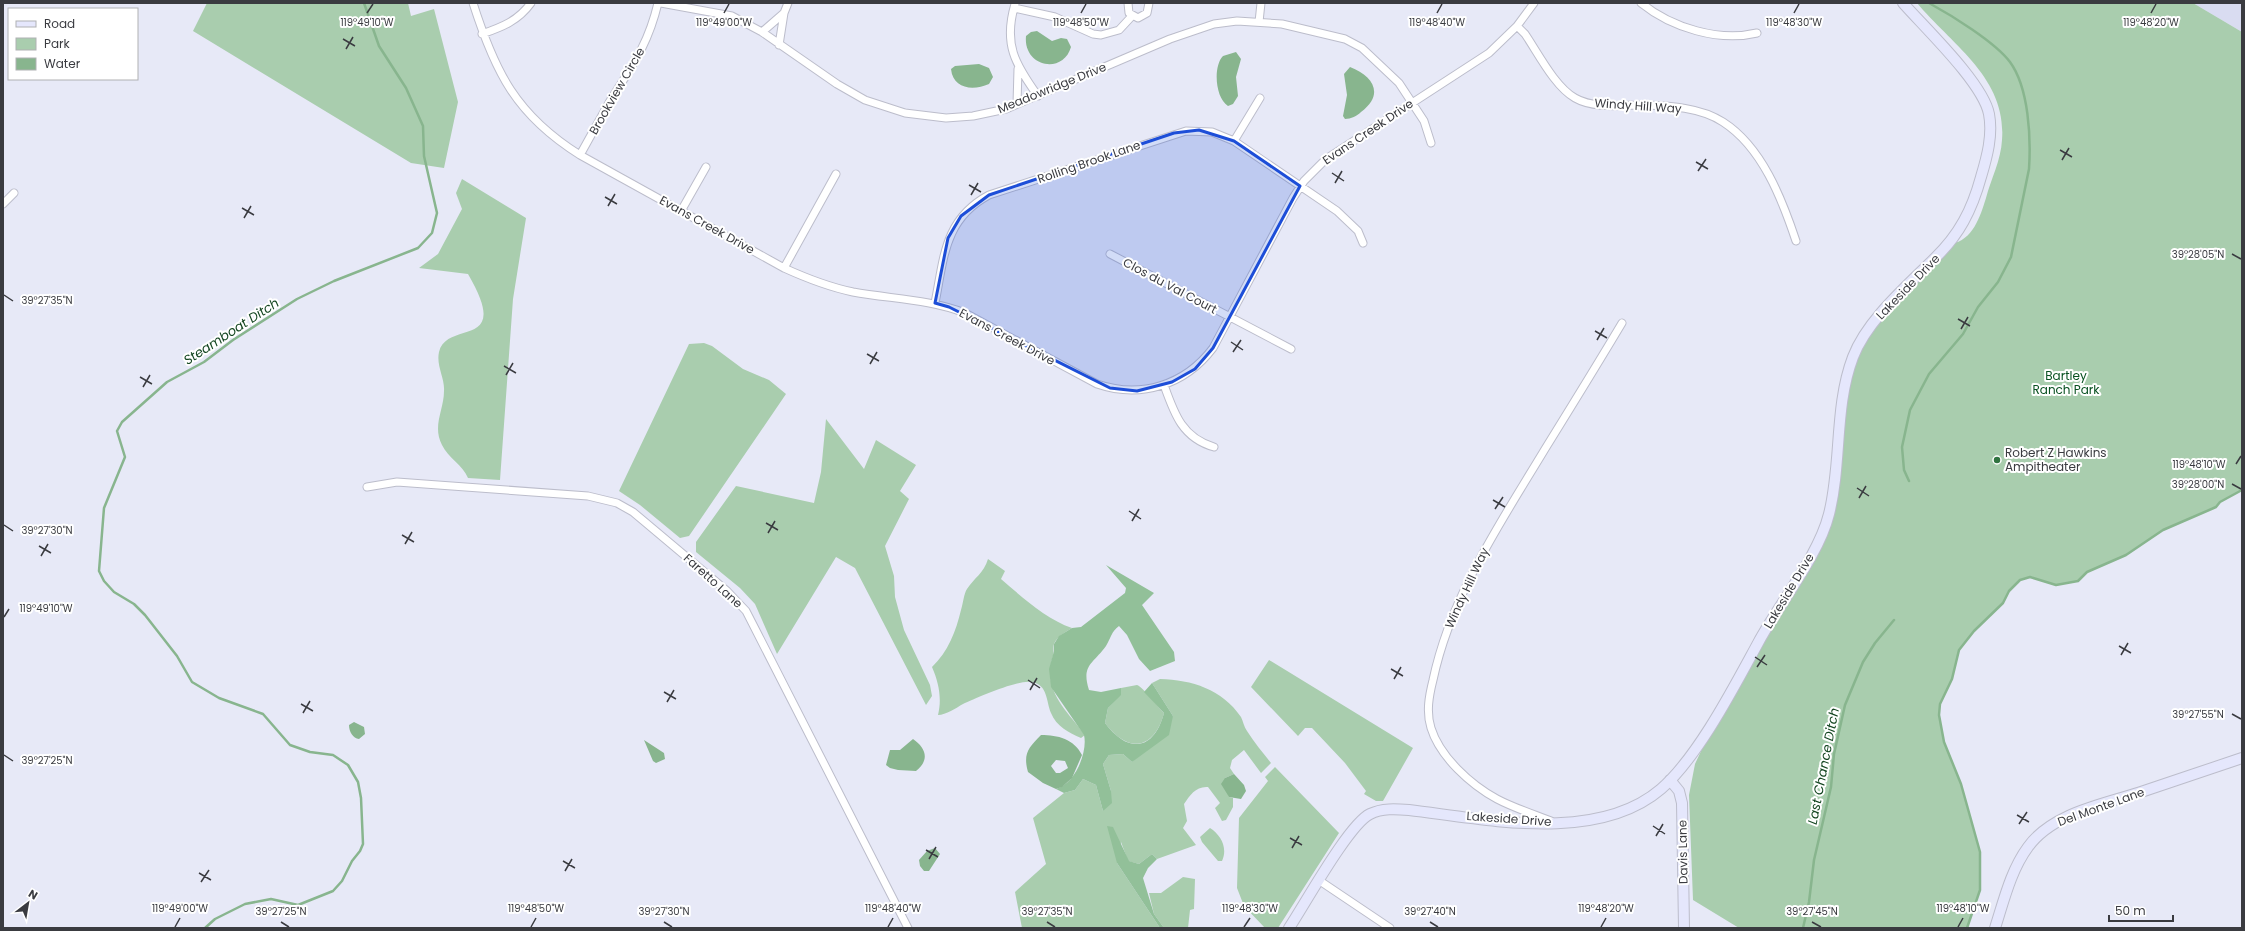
<svg xmlns="http://www.w3.org/2000/svg" width="2245" height="931" viewBox="0 0 2245 931" font-family="Poppins,sans-serif">
<style>
.built{fill:#d9dcf1}
.green{fill:#a9cdae}
.forest{fill:#92c099}
.water{fill:#88b58e;fill-rule:evenodd}
.lines{fill:none;stroke-linecap:round;stroke-linejoin:round}
.stream{stroke:#88b58e;stroke-width:2.5}
.street-casing{stroke:#bcbdcb;stroke-width:9}
.secondary-casing{stroke:#bcbdcb;stroke-width:12}
.street{stroke:#fff;stroke-width:7}
.secondary{stroke:#e5e7fc;stroke-width:10}
.marked{fill:#1d4ed8;fill-opacity:0.2;stroke:#1d4ed8;stroke-width:3;stroke-linejoin:round}
.ticks{fill:none;stroke:#3a3b40;stroke-width:1.5}
.poi-dot{fill:#307440;stroke:#fff;stroke-width:1.5}
.labels{text-anchor:middle;stroke-width:4;stroke-linejoin:round;paint-order:stroke}
.street-label{font-size:12px;fill:#3a3b40;stroke:#fff}
.park-label{font-size:12px;fill:#085121;stroke:#fff}
.poi-label{font-size:12px;fill:#3a3b40;stroke:#fff;text-anchor:start}
.water-label{font-size:13px;font-style:italic;fill:#144621;stroke:#fff}
.ticks-label{font-size:10px;text-anchor:middle;fill:#3a3b40;stroke:#fff;stroke-width:4;stroke-linejoin:round;paint-order:stroke}
</style>
<rect width="100%" height="100%" fill="#e7e9f7"/>
<path class="built" d="M2193 3H2242V32Z"/>
<path class="green" d="M207 3H408L411 16 434 9 458 102 444 168 411 163 193 31Z
M1917 3H2193L2242 32V490L2220 502 2216 507 2163 530 2126 555 2087 572 2078 581 2056 585 2030 577 2020 580 2009 591 2003 603 1974 631 1959 650 1952 679 1940 704 1939 715 1944 742 1961 784 1980 852V890L1967 928H1739L1693 900 1689 795 1695 764 1715 721 1829 528 1849 372 1868 332 1951 244C1973 240 1980 217 1986 198 1991 179 2001 160 2002 140 2007 78 1952 45 1917 3Z
M462 179 526 218 513 299 500 480 468 478C463 465 448 458 442 445 432 426 444 410 444 391 445 378 436 366 439 352 447 319 513 351 468 274L419 268 438 254 462 209 456 193Z
M704 343 712 346 743 369 769 380 786 394 689 536 680 538 640 505 619 491 689 344Z
M826 419 864 469 876 440 916 465 900 491 909 499 885 546 894 576 895 597 904 630 930 685 932 696 926 705 855 568 836 557 777 654 755 604 740 588 696 552V542L736 486 814 503 821 472Z
M988 559 1005 571 1001 579C1022 597 1046 619 1072 628 1066 632 1057 636 1054 644 1053 647 1054 652 1053 656 1042 691 1066 709 1085 735L1081 738C1069 733 1056 726 1051 713 1046 701 1048 685 1032 682 1019 679 976 698 963 704 956 708 946 715 938 715 942 699 939 683 932 667 948 652 956 631 961 610 963 604 964 593 967 589 974 578 984 573 988 559Z
M1269 660 1413 748 1383 801H1376L1364 794 1366 791 1345 763 1312 728H1305L1298 736 1251 687Z
M1160 679C1192 680 1222 689 1241 717 1243 721 1244 727 1247 731 1254 742 1263 753 1271 763L1261 773 1244 750 1232 760 1230 768 1234 774 1225 778 1229 797 1233 798V807L1226 820 1222 821 1215 808 1220 803 1208 787C1196 786 1190 795 1184 804L1187 821 1183 828 1196 845 1157 859 1152 854 1139 864 1128 861 1121 842 1117 863 1160 928H1022L1015 892 1046 864 1033 818 1064 793 1075 790 1083 779 1096 785 1103 811 1111 791 1103 764 1109 755 1123 754 1132 762 1173 716 1152 683Z
M1137 685C1143 687 1157 706 1164 713 1154 750 1128 754 1105 723L1108 708 1120 695 1121 688Z
M1275 767 1339 833 1278 928H1265L1244 906 1237 888 1239 818 1268 781 1265 777Z
M1210 828C1221 835 1228 848 1222 861H1218L1202 842 1200 837Z
M1183 877 1195 879 1194 909 1190 910 1188 928H1164L1154 914 1149 893H1161Z"/>
<path class="forest" d="M1106 565 1154 593 1142 605 1174 652 1175 661 1150 671 1139 659 1127 635 1119 626C1111 632 1111 638 1106 646 1093 664 1081 665 1089 690L1101 692 1121 688V695L1108 708 1105 723C1128 754 1154 751 1164 713L1144 692 1152 683 1173 716 1169 735 1132 762 1123 754 1109 755 1103 764 1111 791 1112 803 1103 811 1096 785 1083 779 1075 790 1064 793 1056 789C1075 784 1088 752 1084 735L1051 687 1049 669 1054 651V644L1059 636 1072 628 1081 627 1125 593 1126 588Z
M1107 826 1113 827 1129 861 1139 864 1152 854 1157 859 1148 868 1143 878 1154 914 1164 928H1160L1117 863Z"/>
<path class="water" d="M1037 31 1052 41 1061 38 1067 39 1071 47C1063 75 1023 67 1026 36L1031 32Z
M1236 52 1241 59 1236 77 1238 96 1233 104 1228 106C1215 98 1213 66 1223 56Z
M979 64 989 68 993 77 989 84C973 91 953 89 951 69L955 66Z
M1350 67C1373 76 1385 94 1361 112 1357 116 1351 119 1345 119L1343 116 1347 95 1344 74Z
M354 722 364 727 365 734 359 739C353 738 349 732 349 725Z
M1041 735C1058 735 1074 739 1082 755L1072 778 1062 787 1056 789 1043 783 1028 772C1023 754 1028 748 1041 735ZM1056 760 1065 761 1068 768 1060 773H1056L1051 766Z
M913 739C926 748 930 760 916 771L898 770 890 768 886 765 890 750H900Z
M644 740 664 753 665 759 656 763 653 761Z
M1234 774 1244 785 1246 791 1241 799 1229 797 1221 784 1225 778Z
M935 848 940 854 929 871H924L920 866 919 860 927 851Z"/>
<g class="lines">
<path class="stream" d="M1909 481 1904 470 1902 447 1910 410 1929 374 1963 334 1978 307 1998 282 2011 257 2029 169C2031 138 2029 88 2010 62 1995 42 1951 15 1929 3
M205 928 215 919 245 904 271 899 298 905 333 891 342 881 352 861 360 851 363 844 361 798 358 782 348 765 333 755 310 752 290 745 263 714 219 698 192 682 177 656 145 615 134 604 114 592 104 581 99 571 104 508 125 457 117 431 122 422 167 382 204 362 233 340 297 299 334 281 418 248 432 233 437 213 424 156 423 126 406 88 379 46 364 3
M1803 928 1809 902 1814 860 1831 787 1834 754 1845 705 1863 662 1875 643 1894 620
M1967 928 1980 890V852L1961 784 1944 742 1939 715 1940 704 1952 679 1959 650 1974 631 2003 603 2009 591 2020 580 2030 577 2056 585 2078 581 2087 572 2126 555 2163 530 2216 507 2220 502 2242 490"/>
<g class="street-casing">
<path id="street" d="M473 3C495 72 516 115 580 155L784 268C806 278 829 287 853 292 891 299 929 299 965 313L1097 384C1141 399 1185 385 1213 348L1293 198 1304 181 1326 159 1489 53 1517 26 1534 3
M661 3 732 16 762 32 837 84 865 100 905 113 946 118 973 116 1006 109 1170 39 1214 24 1237 21 1282 24 1345 39 1362 48 1399 83 1424 121 1431 143
M1128 3 1129 13 1138 18 1147 13 1149 3
M1641 3C1672 28 1719 42 1757 33
M1015 4C1003 44 1015 64 1038 96
M1014 8 1055 17 1093 34 1101 35 1119 30 1132 16
M1259 22 1261 3
M1517 26 1525 34C1538 53 1555 87 1575 98 1594 109 1622 105 1644 105 1669 106 1700 107 1723 122 1762 147 1782 199 1796 241
M762 32 784 13
M482 34C502 27 518 21 531 3
M779 45 784 13 788 3
M1017 104 1018 69
M1234 141 1260 98
M580 155C590 137 600 119 610 101 632 66 648 45 658 3
M3 204 14 193
M681 211 706 167
M1110 254 1291 349
M784 268 836 174
M935 303C944 258 944 219 989 195L1186 131 1212 132 1234 141 1337 211 1358 231 1363 243
M1164 385C1174 413 1182 438 1214 447
M367 487 397 482 588 496 617 503 633 512 727 591 746 611 908 928
M1551 821C1533 814 1514 808 1497 799 1471 785 1440 757 1431 728 1426 712 1429 696 1433 680 1451 595 1501 522 1545 449 1571 407 1597 365 1622 323
M1320 881 1390 928"/>
</g>
<g class="secondary-casing">
<path id="secondary" d="M1670 780 1679 791 1682 803 1684 928
M1289 928C1305 904 1349 824 1370 814 1382 808 1396 809 1409 810 1485 819 1597 844 1661 789 1698 757 1734 687 1758 643 1779 604 1819 555 1829 514 1842 463 1834 407 1853 357 1867 320 1907 286 1935 258 1959 235 1972 210 1981 177 1987 157 1993 135 1989 114 1983 83 1925 28 1903 3
M1995 928C2004 900 2011 870 2028 847 2053 812 2106 804 2144 791 2177 780 2209 769 2242 758"/>
</g>
<use href="#street" class="street"/>
<use href="#secondary" class="secondary"/>
</g>
<path class="marked" d="M1199 130 1234 141 1300 186 1213 348 1195 369 1172 382 1137 391 1110 388 949 307 935 303 948 238 961 216 989 195 1174 133Z"/>
<path class="ticks" d="M367 13 373 4M724 13 729 4M1081 13 1086 4M1437 13 1442 4M1794 13 1799 4M2151 13 2156 4M343 39 355 46M346 49 353 37M2060 150 2072 157M2062 160 2069 148M1696 162 1708 169M1698 171 1706 159M1332 173 1344 181M1335 183 1342 171M969 185 981 192M971 195 978 183M605 197 617 204M608 206 615 194M242 208 254 215M244 218 251 206M2232 254 2241 259M4 295 13 301M1958 319 1970 326M1961 329 1968 317M1595 331 1607 338M1597 340 1604 328M1231 342 1243 350M1233 352 1241 340M867 354 879 361M870 364 877 352M504 366 516 373M506 375 513 363M140 377 152 384M143 387 150 375M2236 464 2241 456M2232 484 2241 489M1857 488 1869 496M1859 498 1866 486M1493 500 1505 507M1495 509 1503 497M1129 511 1141 519M1132 521 1139 509M766 523 778 530M4 525 13 531M768 533 775 521M402 535 414 542M405 544 412 532M39 546 51 553M41 556 48 544M4 617 9 609M2119 646 2131 653M2121 655 2128 643M1755 657 1767 665M1757 667 1765 655M1391 669 1403 676M1394 679 1401 667M1028 680 1040 688M1030 690 1037 678M664 692 676 699M667 702 674 690M301 704 313 711M303 713 310 701M2232 714 2241 719M4 755 13 761M2017 815 2029 822M2019 824 2027 812M1653 826 1665 834M1656 836 1663 824M1290 838 1302 845M1292 848 1299 836M926 850 938 857M929 859 936 847M563 861 575 868M565 871 572 859M199 873 211 880M201 882 209 870M281 922 289 927M664 922 672 927M1047 922 1055 927M1430 922 1438 927M1812 922 1821 927M175 927 180 918M531 927 536 918M888 927 893 918M1244 927 1250 918M1601 927 1606 918M1958 927 1963 918"/>
<circle class="poi-dot" cx="1997" cy="460" r="4"/>
<g class="labels">
<g class="street-label">
<text transform="translate(1052 88) rotate(-22)" y="4">Meadowridge Drive</text>
<text transform="translate(617 91) rotate(-60)" y="4">Brookview Circle</text>
<text transform="translate(1638 106) rotate(4)" y="4">Windy Hill Way</text>
<text transform="translate(1368 132) rotate(-34)" y="4">Evans Creek Drive</text>
<text transform="translate(1089 162) rotate(-19)" y="4">Rolling Brook Lane</text>
<text transform="translate(707 225) rotate(29)" y="4">Evans Creek Drive</text>
<text transform="translate(1170 286) rotate(28)" y="4">Clos du Val Court</text>
<text transform="translate(1908 287) rotate(-46)" y="4">Lakeside Drive</text>
<text transform="translate(1007 337) rotate(28)" y="4">Evans Creek Drive</text>
<text transform="translate(713 581) rotate(42)" y="4">Faretto Lane</text>
<text transform="translate(1467 588) rotate(-65)" y="4">Windy Hill Way</text>
<text transform="translate(1789 591) rotate(-59)" y="4">Lakeside Drive</text>
<text transform="translate(2101 807) rotate(-20)" y="4">Del Monte Lane</text>
<text transform="translate(1509 819) rotate(4)" y="4">Lakeside Drive</text>
<text transform="translate(1683 852) rotate(-91)" y="4">Davis Lane</text>
</g>
<g class="park-label">
<text x="2066" y="380">Bartley<tspan x="2066" dy="14">Ranch Park</tspan></text>
</g>
<g class="poi-label">
<text x="2005" y="457">Robert Z Hawkins<tspan x="2005" dy="14">Ampitheater</tspan></text>
</g>
<g class="water-label">
<text transform="translate(231 331) rotate(-33)" y="5">Steamboat Ditch</text>
<text transform="translate(1823 766) rotate(-79)" y="5">Last Chance Ditch</text>
</g>
</g>
<g class="ticks-label">
<text x="1081" y="26">119°48'50"W</text>
<text x="1437" y="26">119°48'40"W</text>
<text x="1794" y="26">119°48'30"W</text>
<text x="2151" y="26">119°48'20"W</text>
<text x="367" y="26">119°49'10"W</text>
<text x="724" y="26">119°49'00"W</text>
<text x="2198" y="258">39°28'05"N</text>
<text x="47" y="304">39°27'35"N</text>
<text x="2199" y="468">119°48'10"W</text>
<text x="2198" y="488">39°28'00"N</text>
<text x="47" y="534">39°27'30"N</text>
<text x="46" y="612">119°49'10"W</text>
<text x="2198" y="718">39°27'55"N</text>
<text x="47" y="764">39°27'25"N</text>
<text x="180" y="912">119°49'00"W</text>
<text x="536" y="912">119°48'50"W</text>
<text x="893" y="912">119°48'40"W</text>
<text x="1250" y="912">119°48'30"W</text>
<text x="1606" y="912">119°48'20"W</text>
<text x="1963" y="912">119°48'10"W</text>
<text x="281" y="915">39°27'25"N</text>
<text x="664" y="915">39°27'30"N</text>
<text x="1047" y="915">39°27'35"N</text>
<text x="1430" y="915">39°27'40"N</text>
<text x="1812" y="915">39°27'45"N</text>
</g>
<rect width="2245" height="931" fill="none" stroke="#3a3b40" stroke-width="8"/>
<rect x="8" y="8" width="130" height="72" fill="#ffffff" stroke="#b0b1b3"/>
<rect x="16" y="21" width="20" height="6" fill="#e5e7fc" stroke="#b0b1b3"/>
<text x="44" y="28" font-size="12" fill="#3a3b40">Road</text>
<rect x="16" y="38" width="20" height="12" fill="#a9cdae" stroke="#b0b1b3"/>
<text x="44" y="48" font-size="12" fill="#3a3b40">Park</text>
<rect x="16" y="58" width="20" height="12" fill="#88b58e" stroke="#b0b1b3"/>
<text x="44" y="68" font-size="12" fill="#3a3b40">Water</text>
<g transform="translate(28 903) rotate(31)" stroke="#ffffff" stroke-width="3" paint-order="stroke">
<path d="M0-3L7 15L0 10L-7 15Z" fill="#3a3b40"/>
<text y="-6" font-size="11" font-weight="bold" text-anchor="middle" fill="#3a3b40">N</text>
</g>
<path d="M2109 915v6h64v-6" fill="none" stroke="#3a3b40" stroke-width="2"/>
<text x="2115" y="915" font-size="12" fill="#3a3b40" stroke="#ffffff" stroke-width="3" paint-order="stroke">50 m</text>
</svg>
